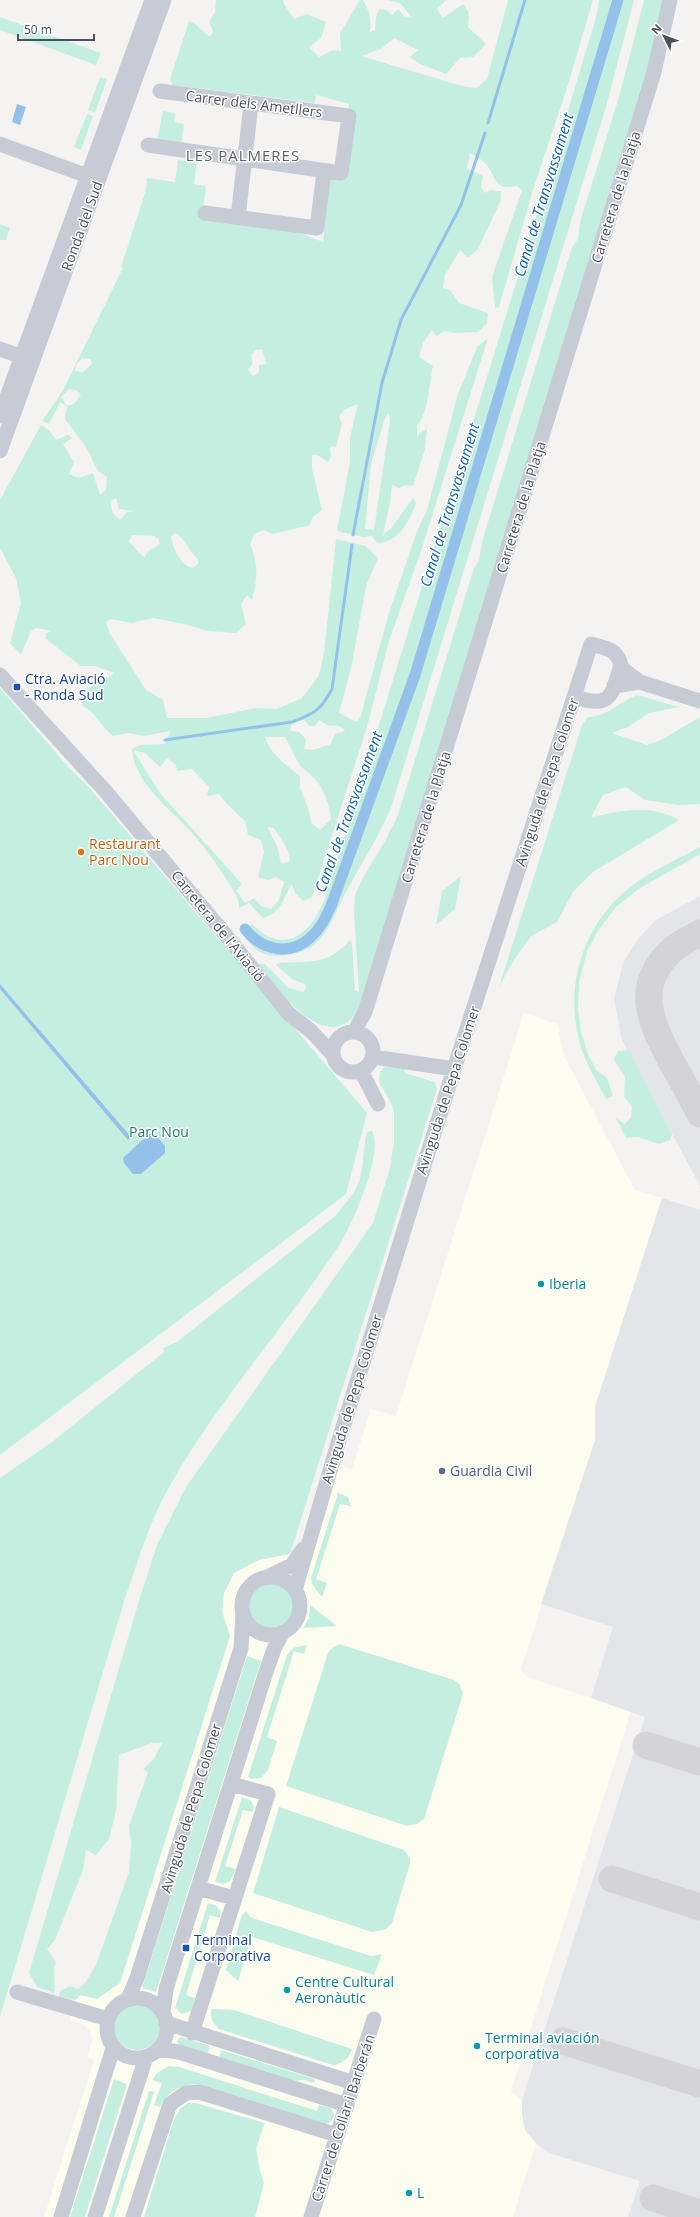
<svg xmlns="http://www.w3.org/2000/svg" width="700" height="2217" viewBox="0 0 700 2217" font-family="'Open Sans',sans-serif">
<style>
.commercial{fill:#fcfcef}
.airport{fill:#e4e5e9}
.green{fill:#c4efe0;fill-rule:evenodd}
.water{fill:#93c1e9}
.lines{fill:none;stroke-linecap:round;stroke-linejoin:round}
.stream{stroke:#93c1e9;stroke-width:3}
.canal{stroke:#93c1e9;stroke-width:11}
.taxiway{stroke:#d4d4d7;stroke-width:27}
.minor{stroke:#c7cbd6;stroke-width:15}
.transit-dot{fill:#1a4fb4;stroke:#fff;stroke-width:1.5}
.food-dot{fill:#e8710a;stroke:#fff;stroke-width:1.5}
.culture-dot{fill:#0f9aa8;stroke:#fff;stroke-width:1.5}
.service-dot{fill:#5c6f8a;stroke:#fff;stroke-width:1.5}
.labels{text-anchor:middle;stroke-width:3;stroke-linejoin:round;paint-order:stroke}
.street-label{font-size:14px;fill:#4a505f;stroke:#fff}
.transit-label{font-size:14px;fill:#164399;stroke:#fff;text-anchor:start}
.food-label{font-size:14px;fill:#c56008;stroke:#fff;text-anchor:start}
.park-label{font-size:14px;fill:#1c8068;stroke:#fff}
.culture-label{font-size:14px;fill:#0d838f;stroke:#fff;text-anchor:start}
.service-label{font-size:14px;fill:#4e5e75;stroke:#fff;text-anchor:start}
.neighbourhood-label{font-size:15px;letter-spacing:1px;fill:#5f6067;stroke:#fff}
.water-label{font-size:15px;font-style:italic;fill:#1363aa;stroke:#fff}
</style>
<rect width="100%" height="100%" fill="#f4f3f2"/>
<path class="commercial" d="M524 1013 557 1024 564 1056 635 1190 662 1198 595 1407V1440L521 1668 525 1676 631 1711 511 2091 522 2100V2114L525 2130 536 2143 513 2217H44L94 2060 87 2057 92 2041 90 2031 84 2025 70 2020 76 2000 80 1995 97 1999 120 1983 230 1636 222 1612 224 1593 234 1573 259 1560 290 1554 310 1538 332 1463 352 1469 371 1409 396 1416Z"/>
<path class="airport" d="M700 896V1186L622 1040 614 999 623 963 638 939 656 920Z
M662 1198 700 1210V2217H628L640 2181 549 2153 536 2143 525 2130 522 2114V2100L645 1717 591 1698 613 1627 541 1604 595 1440V1407Z"/>
<path class="green" d="M216 0H283L284 4 294 19 307 14 326 22 321 38 309 47 319 57 333 50 341 51 340 33 360 0H363C370 12 371 18 370 32L375 30 376 17 379 9 386 10 392 15 398 9 404 16 412 18 400 3 388 0H446L437 9 443 18 463 4 469 13 468 27 486 44 473 57 460 58 446 74 420 64 410 57 418 50 394 38 381 49 361 56 466 87 477 88 487 79 508 0H593L567 88 533 190 499 307 495 308 492 277 522 190 517 186C493 191 497 177 486 164 483 160 475 156 470 153L467 169 483 176 481 187 485 193 490 190 501 191V200L478 249 468 258 460 250 445 275 443 288 450 290 459 303 488 313 487 323 478 332 455 333 445 331 436 336 432 330 423 343 419 357 433 366C429 383 429 413 417 425V438L420 433 427 429 425 449 413 486 406 485 399 488 392 485 390 503 383 535 392 527 413 498 416 503C410 520 399 543 377 543L372 536 363 537 337 531 350 461V437L358 404 344 410 339 416 342 424 336 446 330 447 331 457 328 462 318 455H312V469L322 510 313 517 310 525 273 534 263 530 254 534 250 545C259 562 257 582 252 600L247 595 241 604 246 624 236 633 208 631 184 624 153 618 132 623 111 619 106 622 110 634 146 690 163 700 167 718H206L256 708 277 709 302 698 319 675 324 653 336 539 366 546 378 558 366 586 352 664 339 713 357 722 361 715 388 616 417 531 427 510 458 394 477 347 488 338 420 554 389 641 367 727 312 897 303 901 295 893 292 884C281 901 283 911 263 918L249 903 239 908C239 896 231 887 225 877 215 862 204 846 192 833 171 809 134 783 132 749L140 745 165 744 170 731 144 736 128 733 113 736C101 726 96 713 83 706L80 696 93 685 115 673 95 666H81L46 639V633L52 631 37 628 31 631 21 655 10 643 21 603 16 578 0 548V500L41 425 49 430 56 440 68 435 72 438 63 444 74 462 69 474 79 478 93 473 100 495 106 490 107 477 98 471 86 447 65 419 67 407 60 402 49 424 42 421 62 392 123 268 121 267 146 190 147 178 175 182 178 160 197 162 194 184 206 186 202 218 292 230 323 242 330 177 340 178 349 104 316 95 315 103 173 85 170 79 189 21C196 23 203 32 210 37L213 32 209 22 215 12ZM262 349 266 364 259 365V372L253 376 248 370 253 363 251 355 256 350ZM82 358 90 359 92 364 83 372 75 371 76 365ZM69 389 76 390 81 395 74 404 67 406 61 397ZM389 413 390 421 374 530 365 529 371 464 385 418ZM116 498 119 509 134 511 127 512 120 520C113 514 109 509 112 500ZM176 533C186 541 189 551 198 559V564L192 568C180 564 173 549 171 536ZM132 535 154 536 158 539 160 544 147 552 145 557C137 553 136 547 129 542ZM304 720 309 726H315L319 720 329 726C335 725 341 725 345 731L335 734 331 744 313 750 304 749 306 739 299 732 290 731 292 722ZM265 737H285C290 745 293 754 298 762 302 769 310 773 315 779 325 790 329 805 331 819L320 830 311 823 309 810 300 788V776C285 764 271 755 265 737ZM133 750 145 753 160 767 167 758 176 765 177 771 192 769 209 787 207 796 219 794 227 804 245 821 248 835 261 840 264 852 258 877 268 880 276 877 284 882 279 900 271 909 261 906 254 898 245 903 236 890 242 884 159 792ZM267 827 274 828C280 839 291 849 289 862L281 863 277 846Z
M599 0H634L606 107 391 808C378 838 361 864 346 892 337 908 330 932 315 944 303 954 275 960 260 952 253 948 246 939 241 933L252 924C285 958 313 932 326 896L521 267 597 14Z
M644 0H664L656 42 358 1011C326 1058 277 988 256 964H265L289 988 304 992 306 985 292 979 276 965 278 963C308 961 328 966 350 940L352 942 355 990 359 992 354 913 355 895 362 879 384 843 398 815 474 568 479 561 482 542 572 247 578 239 580 222 619 97Z
M0 17 101 53 96 65 0 30Z
M100 77 107 79 95 113 88 110Z
M163 111 175 113 174 122 184 124 181 146 157 140Z
M87 114 93 116 81 150 74 147Z
M0 224 10 228 6 240H0Z
M0 688 70 769 86 784 367 1113 346 1194 0 1455Z
M637 695 679 707 649 713 628 727 612 733 647 745 661 740 700 717V804L679 805 645 800 626 787 603 795 591 817C622 811 649 803 679 820L593 872 573 892 557 922 531 936 512 963 499 987 582 725 588 717C608 716 619 702 637 695Z
M700 847V854L640 888 616 907 598 931 587 951 579 983 578 1009 581 1031 587 1052 596 1070 607 1078 613 1096 606 1099C597 1081 585 1063 580 1044 565 989 580 933 622 894 644 874 674 861 700 847Z
M461 876 455 909 436 925 442 891Z
M628 1050 672 1134 670 1140 659 1144 638 1137 626 1138 616 1118 625 1124 631 1117 632 1106 624 1097 625 1077 614 1060 618 1051Z
M384 1067 404 1068 405 1073 435 1082 437 1089 290 1554 259 1560 234 1573 224 1593 222 1612 230 1636 120 1983 97 1999 80 1995 76 2000 59 1997 60 1991 70 1986 78 1989 85 1983 96 1965 129 1872 131 1842 129 1826 148 1772 143 1769 154 1759 162 1743H152L119 1755 116 1811 109 1839 96 1855 86 1850 83 1870 55 1940 47 1949 56 1962C52 1973 56 1982 54 1993L37 1987 29 1973 138 1604 157 1545 186 1487 373 1223 390 1168 394 1142V1113L391 1103 379 1082 380 1072Z
M372 1131C384 1153 353 1223 340 1244 286 1326 216 1403 168 1489 149 1523 138 1561 125 1598L0 2017V1478L52 1442 164 1352 163 1348 177 1342 335 1216C344 1205 355 1193 360 1179 364 1164 363 1147 367 1132Z
M338 1493 348 1497 351 1506 340 1504 316 1579 327 1583 322 1597 312 1584 311 1578Z
M248 1606a23 23 0 1 1 46 0a23 23 0 1 1-46 0Z
M310 1605 337 1626 303 1628 309 1618Z
M339 1644 454 1680 460 1685 463 1694 424 1819 417 1824 407 1826 286 1786 328 1653 332 1648Z
M307 1645 304 1654 294 1651 267 1737 277 1741 268 1770 261 1778 251 1779 248 1777 287 1655 293 1648Z
M247 1656 261 1661 156 1992 142 1988Z
M242 1797 251 1801 254 1807 253 1812 243 1810 225 1866 236 1869 230 1881 223 1884 215 1882Z
M279 1807 404 1850 410 1858V1864L392 1923 386 1929 372 1932 253 1893Z
M208 1903 217 1906 220 1911V1918L210 1915 186 1995 195 1998 191 2011 182 2014 175 2008Z
M246 1911 250 1917 255 1919 371 1956 382 1954 374 1975 252 1937 238 1981 226 1970 242 1915Z
M114 2027a23 23 0 1 1 46 0a23 23 0 1 1-46 0Z
M211 2009 234 2010 352 2049C348 2059 344 2063 333 2065L219 2029C213 2023 210 2018 211 2009Z
M181 2037 210 2046 208 2054 179 2045 177 2040Z
M221 2050 315 2079 314 2083 303 2080 294 2081 219 2058Z
M169 2066 179 2067 317 2111 319 2105C327 2107 335 2108 334 2117L329 2123 325 2124 197 2084C181 2085 167 2091 160 2107L154 2105 162 2083 152 2080 157 2073Z
M114 2079 127 2084 85 2217H70Z
M149 2091 154 2092 114 2217H109Z
M188 2103H196L265 2123 256 2148 260 2171 264 2183 255 2217H144L173 2122 180 2109Z"/>
<path class="water" d="M17 104 26 107 20 125 12 122Z
M0 984 131 1137 128 1140 0 989Z
M149 1134H155L165 1146V1153L141 1174H133L124 1163 123 1158Z"/>
<g class="lines">
<path class="stream" d="M488 123 525 0
M353 535 382 383 401 320 461 205 485 133
M165 740 292 722C314 714 321 710 332 689L352 545"/>
<path class="canal" d="M245 929C261 950 290 957 311 937 321 928 326 917 331 906L415 675 618 0"/>
<path class="taxiway" d="M700 933C690 939 679 943 671 951 632 988 652 1024 672 1063 682 1080 691 1097 700 1114
M646 1745 700 1762
M612 1879 700 1907
M563 2041 700 2084
M653 2198 700 2213"/>
<path class="minor" d="M0 144 96 179
M148 145 341 173 349 116 160 91
M205 213 317 228 324 171
M238 217 251 104
M0 349 29 359
M0 416 152 0
M0 451 164 0
M0 675 107 793 224 933 289 1014 311 1031 333 1055
M640 682 700 701
M614 686 640 682 620 667
M333 1052a20 20 0 1 1 40 0a20 20 0 1 1-40 0Z
M354 1032 365 1012 654 72 670 0
M374 1057 454 1069
M361 1071 378 1104
M267 1577 292 1565 303 1549
M242 1606a29 29 0 1 1 58 0a29 29 0 1 1-58 0Z
M295 1590 339 1440 454 1069 591 644C606 648 617 649 621 665 611 698 611 708 574 697
M198 1888 234 1898
M17 1992 108 2019
M107 2028a30 30 0 1 1 60 0a30 30 0 1 1-60 0Z
M128 1999 137 1978 241 1648 243 1614
M163 2013 166 1989 266 1672 274 1649 283 1632
M166 2023 354 2083
M192 2033 268 1794 231 1784
M158 2049 179 2052 347 2105
M61 2217 113 2048
M95 2217 146 2057
M133 2217 170 2104 186 2093 199 2092 337 2135
M311 2217 374 2019"/>
</g>
<g class="transit-dot">
<rect x="13" y="683" width="8" height="8" rx="2"/>
<rect x="182" y="1944" width="8" height="8" rx="2"/>
</g>
<circle class="food-dot" cx="81" cy="852" r="4"/>
<g class="culture-dot">
<circle cx="541" cy="1284" r="4"/>
<circle cx="287" cy="1990" r="4"/>
<circle cx="477" cy="2046" r="4"/>
<circle cx="409" cy="2193" r="4"/>
</g>
<circle class="service-dot" cx="442" cy="1471" r="4"/>
<g class="labels">
<g class="street-label">
<text transform="translate(254 104) rotate(7)" y="5">Carrer dels Ametllers</text>
<text transform="translate(616 197) rotate(-73)" y="5">Carretera de la Platja</text>
<text transform="translate(82 226) rotate(-70)" y="5">Ronda del Sud</text>
<text transform="translate(521 507) rotate(-73)" y="5">Carretera de la Platja</text>
<text transform="translate(547 782) rotate(-72)" y="5">Avinguda de Pepa Colomer</text>
<text transform="translate(426 817) rotate(-73)" y="5">Carretera de la Platja</text>
<text transform="translate(218 926) rotate(51)" y="5">Carretera de l'Aviació</text>
<text transform="translate(448 1090) rotate(-72)" y="5">Avinguda de Pepa Colomer</text>
<text transform="translate(352 1399) rotate(-73)" y="5">Avinguda de Pepa Colomer</text>
<text transform="translate(191 1808) rotate(-73)" y="5">Avinguda de Pepa Colomer</text>
<text transform="translate(343 2118) rotate(-72)" y="5">Carrer de Collar i Barberán</text>
</g>
<g class="transit-label">
<text x="25" y="684">Ctra. Aviació<tspan x="25" dy="16">- Ronda Sud</tspan></text>
<text x="194" y="1945">Terminal<tspan x="194" dy="16">Corporativa</tspan></text>
</g>
<g class="food-label">
<text x="89" y="849">Restaurant<tspan x="89" dy="16">Parc Nou</tspan></text>
</g>
<g class="park-label">
<text x="159" y="1137">Parc Nou</text>
</g>
<g class="culture-label">
<text x="549" y="1289">Iberia</text>
<text x="295" y="1987">Centre Cultural<tspan x="295" dy="16">Aeronàutic</tspan></text>
<text x="485" y="2043">Terminal aviación<tspan x="485" dy="16">corporativa</tspan></text>
<text x="417" y="2198">L</text>
</g>
<g class="service-label">
<text x="450" y="1476">Guardia Civil</text>
</g>
<g class="neighbourhood-label">
<text x="243" y="161">LES PALMERES</text>
</g>
<g class="water-label">
<text transform="translate(544 195) rotate(-73)" y="5">Canal de Transvassament</text>
<text transform="translate(450 505) rotate(-73)" y="5">Canal de Transvassament</text>
<text transform="translate(349 812) rotate(-70)" y="5">Canal de Transvassament</text>
</g>
</g>
<g transform="translate(664 36) rotate(312)" stroke="#ffffff" stroke-width="3" paint-order="stroke">
<path d="M0-3L7 15L0 10L-7 15Z" fill="#4a505f"/>
<text y="-6" font-size="11" font-weight="bold" text-anchor="middle" fill="#4a505f">N</text>
</g>
<path d="M18 34v6h76v-6" fill="none" stroke="#4a505f" stroke-width="2"/>
<text x="24" y="34" font-size="12" fill="#4a505f" stroke="#ffffff" stroke-width="3" paint-order="stroke">50 m</text>
</svg>
